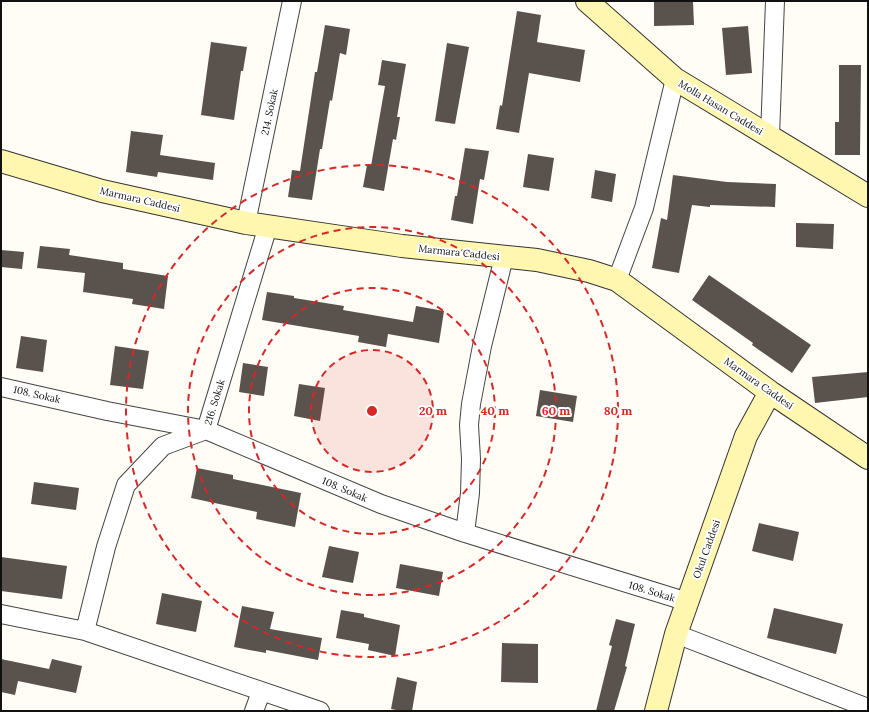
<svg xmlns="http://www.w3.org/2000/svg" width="869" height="712" viewBox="0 0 869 712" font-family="Lora,serif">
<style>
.building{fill:#5a524d}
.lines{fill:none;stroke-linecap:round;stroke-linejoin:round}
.street-casing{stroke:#444;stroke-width:20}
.secondary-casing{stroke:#333;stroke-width:24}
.street{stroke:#fff;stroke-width:18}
.secondary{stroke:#fff6b0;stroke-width:22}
.ring{fill:none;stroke:#d62828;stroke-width:2;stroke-dasharray:7 5}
.labels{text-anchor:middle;stroke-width:4;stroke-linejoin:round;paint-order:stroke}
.street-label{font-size:10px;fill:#111;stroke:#fff}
.centre{fill:#d62828;stroke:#fff;stroke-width:2}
.ring-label{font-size:12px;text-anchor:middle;font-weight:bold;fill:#d62828;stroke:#fff;stroke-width:4;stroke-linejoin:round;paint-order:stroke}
</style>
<rect width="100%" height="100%" fill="#fffdf5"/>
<path class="building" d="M654 1H693L694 25 654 26Z
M517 11 541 15 537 42 585 50 580 82 529 73 519 133 496 129 500 105 502 106Z
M325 25 350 29 346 55 340 53 332 101 330 100 322 149H320L312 200 288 197 292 170 300 171 315 72H317Z
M748 26 752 73 726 75 722 28Z
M211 42 247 47 243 71H241L234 120 201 115Z
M447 43 469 47 455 124 435 121Z
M382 60 406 64 397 117H400L396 140 393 139 384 191 363 187 367 165 371 166 385 86 378 85Z
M839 65H861L860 155H835V122H839Z
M131 131 163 135 160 155 215 163 213 180 158 172 157 177 126 172Z
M465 148 489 151 484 180 480 179 473 224 451 220 455 196H457Z
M528 154 554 158 549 191 523 187Z
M595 170 616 174 612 202 591 198Z
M673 175 727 182 776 184 775 207 710 205V207L692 205 679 273 652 268 661 218 667 220Z
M796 223 834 224 833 249 796 247Z
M40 246 70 249 69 255 123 263V269L168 276 164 309 132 304 133 299 83 292 85 273 37 268Z
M1 250 24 252 22 269 1 267Z
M709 275 811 345 792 373 752 345 753 343 692 300Z
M267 292 294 296V298L344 306 343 310 413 322 416 306 444 311 439 343 388 334 386 347 358 342 359 336 262 320Z
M21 336 47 340 43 372 16 368Z
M115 346 149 351 143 389 110 385Z
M243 363 268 367 264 396 239 392Z
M868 372V397L815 403 812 377Z
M299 384 325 388 320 421 294 416Z
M540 390 577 396 573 422 536 416Z
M197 468 233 475V479L301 493 295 527 256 519 257 512 191 498Z
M34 482 79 488 76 510 31 504Z
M759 523 799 532 793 561 752 551Z
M329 546 359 552 353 583 322 577Z
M1 557 67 566 62 599 1 591Z
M400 564 443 572 439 596 396 588Z
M162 593 202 601 196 632 156 624Z
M242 606 274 612 270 629 322 638 318 660 266 650V653L234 647Z
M774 608 843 624 836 654 767 638Z
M341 610 364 614V617L400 625 395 656 368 650 369 644 336 638Z
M616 619 635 624 625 666 627 667 614 711H596L612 646 609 645Z
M502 643 538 644V683L501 682Z
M1 659 49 669 52 659 82 666 76 693 18 681 15 695 1 692Z
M397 677 417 682 412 711H401L391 709Z"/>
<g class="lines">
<g class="street-casing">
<path id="street" d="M770 136 775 1
M246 223 292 1
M617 280 644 208 675 79
M1 387 107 411 206 430 381 504 465 533 688 602
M465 533 470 493 471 459 469 425 471 404 482 346 504 257
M1 614 85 631 320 711
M85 631 106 547 126 485 163 446 206 430 268 226
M676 634 868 708
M254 711 261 692"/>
</g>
<g class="secondary-casing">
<path id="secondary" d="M587 1 675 79 868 196
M1 161 102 191 246 223 402 246 537 260 589 271 617 280 770 392 868 458
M656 711 676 634 746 436 770 392"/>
</g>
<use href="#street" class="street"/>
<use href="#secondary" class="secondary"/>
</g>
<circle cx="372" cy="411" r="61" fill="#d62828" fill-opacity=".12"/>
<g class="ring">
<circle cx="372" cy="411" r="61"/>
<circle cx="372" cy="411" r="123"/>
<circle cx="372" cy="411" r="184"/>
<circle cx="372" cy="411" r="246"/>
</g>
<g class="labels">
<g class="street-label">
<text transform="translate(721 107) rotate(31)" y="4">Molla Hasan Caddesi</text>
<text transform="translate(269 112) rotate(-78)" y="4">214. Sokak</text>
<text transform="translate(140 199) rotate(13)" y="4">Marmara Caddesi</text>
<text transform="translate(459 252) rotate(6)" y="4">Marmara Caddesi</text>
<text transform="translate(759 383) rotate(35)" y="4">Marmara Caddesi</text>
<text transform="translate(37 394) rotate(13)" y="4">108. Sokak</text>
<text transform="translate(214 402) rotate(-73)" y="4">216. Sokak</text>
<text transform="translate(345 489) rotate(23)" y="4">108. Sokak</text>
<text transform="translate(706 549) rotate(-70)" y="4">Okul Caddesi</text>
<text transform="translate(652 591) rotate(17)" y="4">108. Sokak</text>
</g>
</g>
<circle cx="372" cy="411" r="6" class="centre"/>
<g class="ring-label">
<text x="433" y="415">20 m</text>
<text x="495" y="415">40 m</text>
<text x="556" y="415">60 m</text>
<text x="618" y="415">80 m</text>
</g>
<rect width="869" height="712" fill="none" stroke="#111111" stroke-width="4"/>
</svg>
